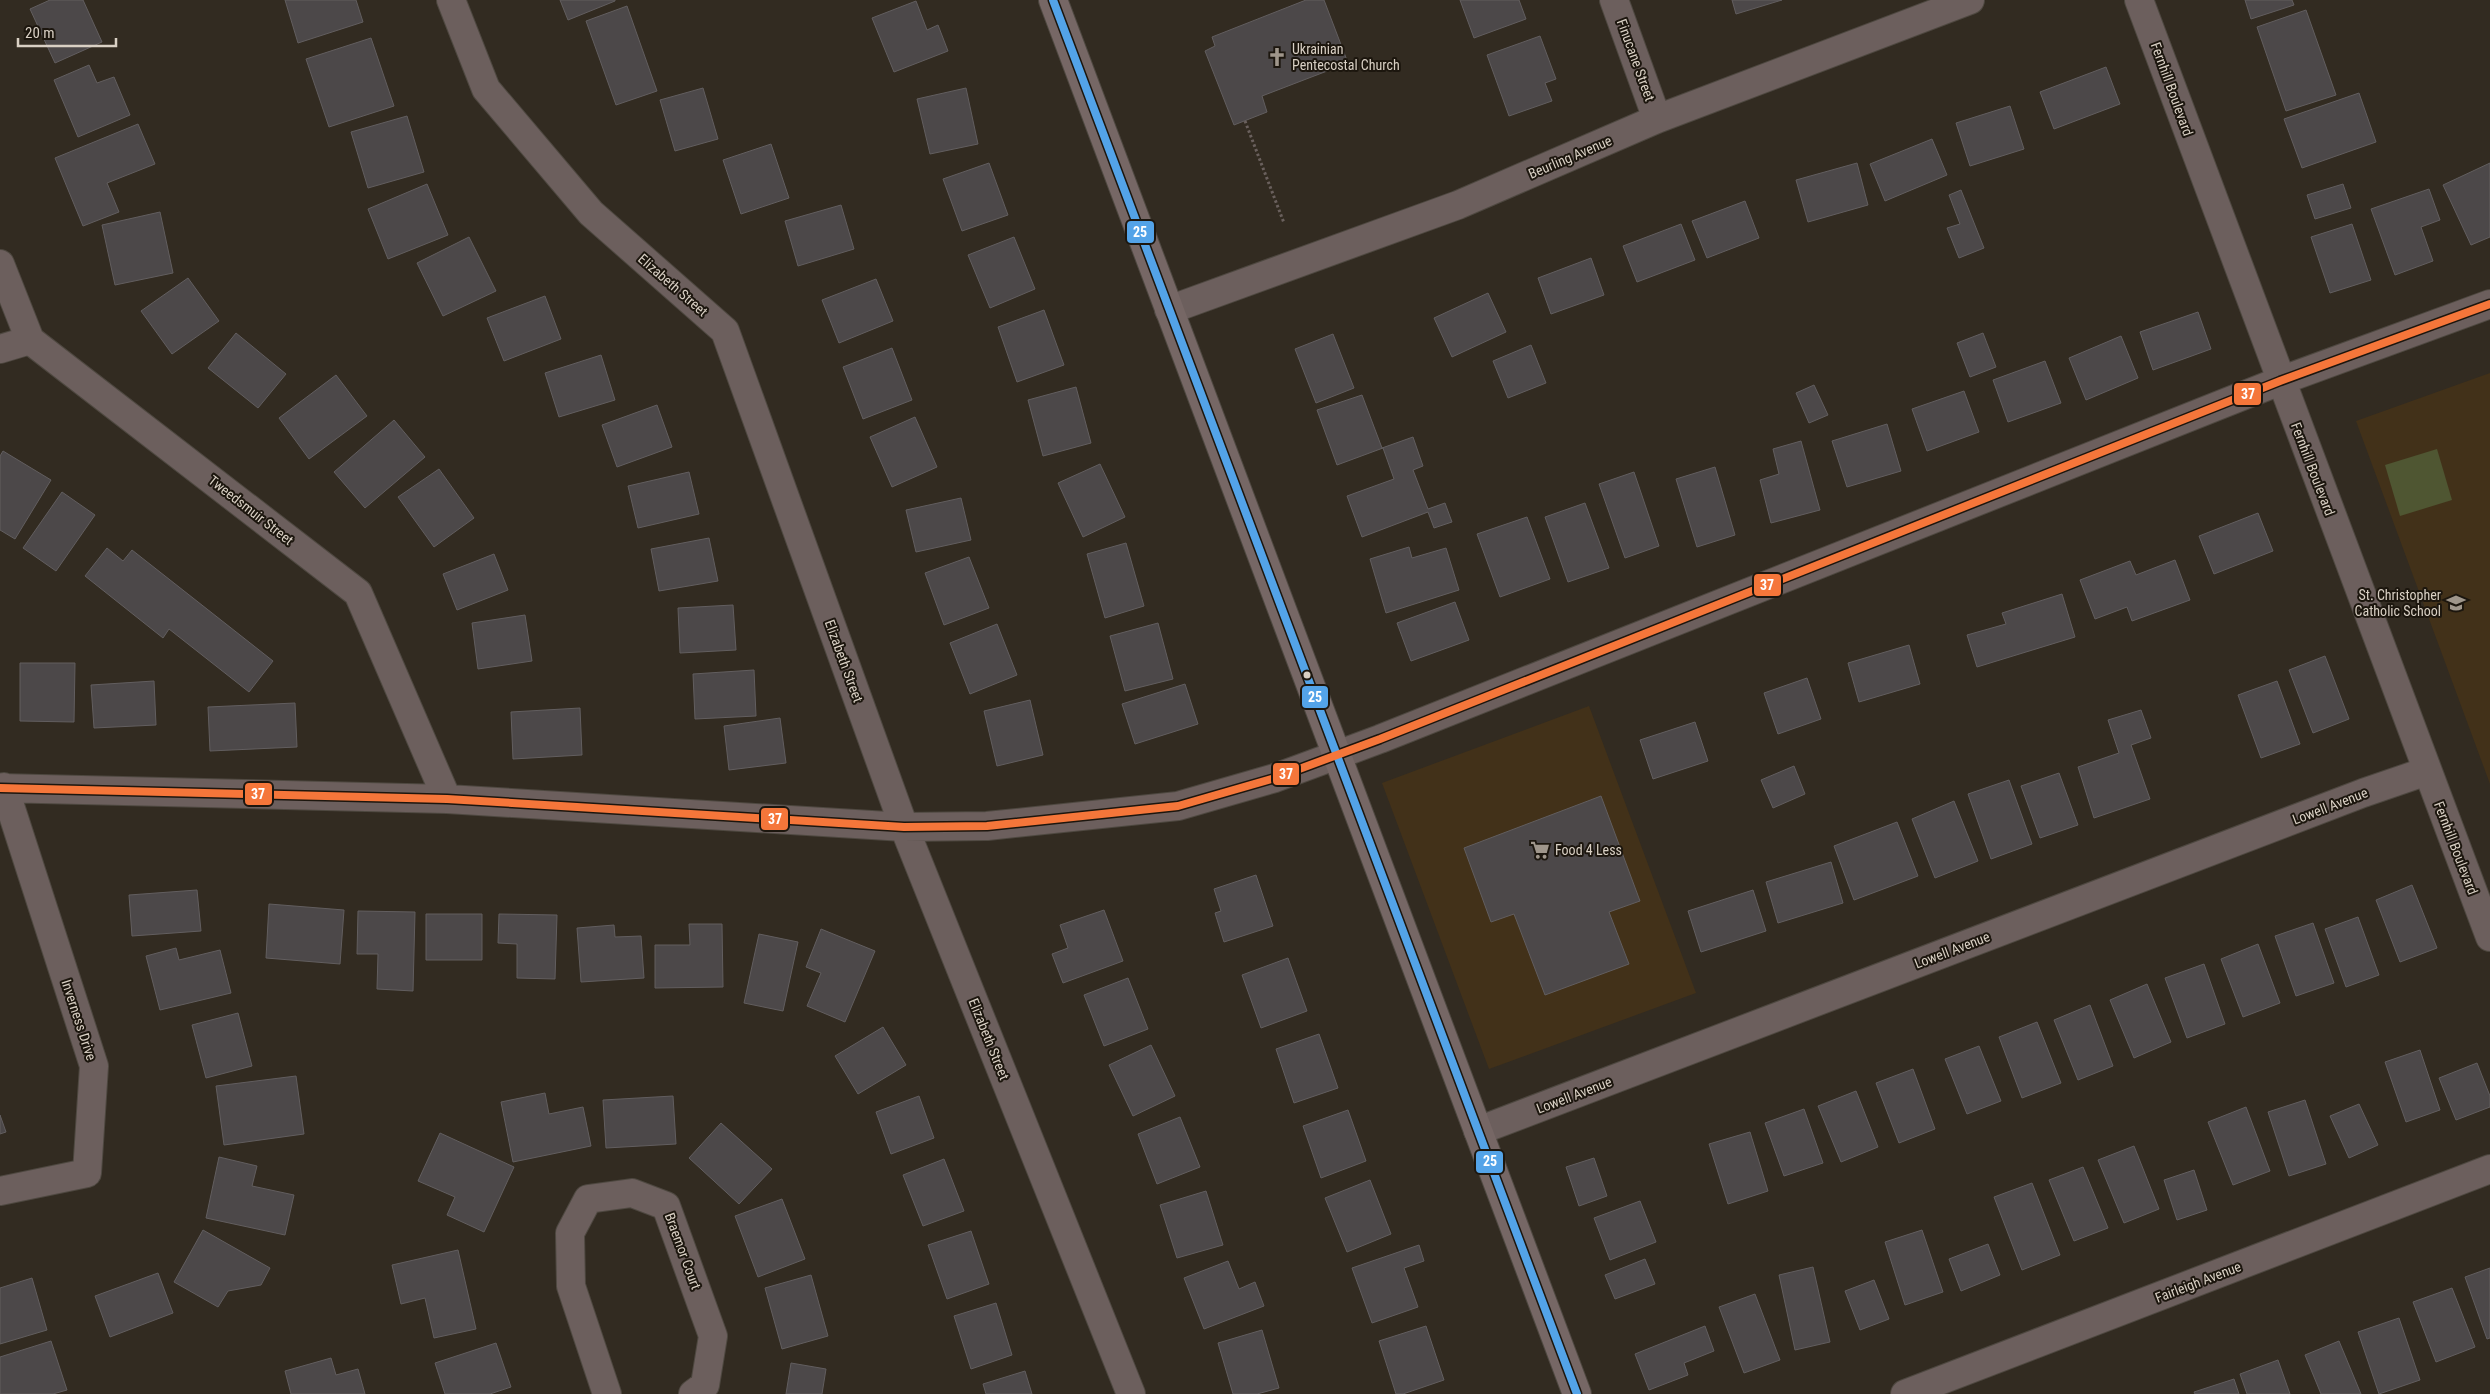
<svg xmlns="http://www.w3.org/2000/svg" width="2490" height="1394" viewBox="0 0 2490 1394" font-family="'Roboto Condensed',sans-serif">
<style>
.built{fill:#423119}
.green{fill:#4f5632}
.building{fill:#4c4849;stroke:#625e5f}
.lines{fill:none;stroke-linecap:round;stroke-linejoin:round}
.minor-casing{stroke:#4e4840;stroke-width:30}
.major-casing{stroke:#4e4840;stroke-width:30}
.path{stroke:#6a605d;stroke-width:3;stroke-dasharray:2.5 2.5;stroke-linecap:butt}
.minor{stroke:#6c5f5d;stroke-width:28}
.major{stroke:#766765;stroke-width:28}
.bus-1-casing{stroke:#1c160e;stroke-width:11}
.bus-2-casing{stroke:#1c160e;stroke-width:11}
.bus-1{stroke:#53a3e8;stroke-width:8}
.bus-2{stroke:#f5763a;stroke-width:8}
.bus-dot{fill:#d9d0c4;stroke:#1c160e;stroke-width:2}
.labels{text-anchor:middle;stroke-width:4;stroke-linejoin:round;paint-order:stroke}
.poi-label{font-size:14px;fill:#d9d0c4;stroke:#1c160e;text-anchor:start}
.street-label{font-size:14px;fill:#d9d0c4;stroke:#1c160e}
.line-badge{stroke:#1c160e;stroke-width:2}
.badge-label{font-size:14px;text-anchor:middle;font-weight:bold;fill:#fff}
</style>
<rect width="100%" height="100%" fill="#322b21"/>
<path class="built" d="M2490 373V784L2356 421Z
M1589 706 1696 993 1489 1069 1382 783Z"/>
<path class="green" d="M2437 449 2452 500 2400 516 2385 465Z"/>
<path class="building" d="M50 0H83L102 42 55 63 30 9Z
M285 0H356L363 22 298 43Z
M560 0H615V1L568 20Z
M1306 0H1324L1348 63 1262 96 1267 112 1234 125 1205 51 1215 46 1212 37Z
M1460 0H1519L1526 19 1474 38Z
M1732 0H1782L1736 14Z
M2245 0H2292L2294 5 2251 19Z
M916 1 927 30 938 25 948 51 894 72 872 18Z
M627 6 657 91 616 105 586 21Z
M2306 10 2336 95 2286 111 2257 27Z
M1540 36 1556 79 1545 83 1552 101 1509 116 1487 55Z
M371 38 394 106 329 127 306 59Z
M89 65 97 83 114 77 130 115 78 137 54 80Z
M2106 67 2120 104 2054 129 2040 92Z
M703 88 718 139 675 151 660 100Z
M966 88 978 144 930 154 917 99Z
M2359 93 2376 142 2302 168 2284 119Z
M2010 106 2024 149 1970 166 1956 123Z
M407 116 424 172 368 188 351 132Z
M138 124 155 164 107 183 119 212 83 226 55 158Z
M1932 139 1947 175 1885 201 1870 164Z
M771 144 789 198 741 214 723 160Z
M989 163 1008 215 962 231 943 179Z
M1857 163 1868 205 1808 222 1796 180Z
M2490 163V237L2471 245 2443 185Z
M427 184 448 235 388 259 368 209Z
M2343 184 2351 208 2315 219 2307 195Z
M2429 189 2440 220 2421 227 2433 261 2395 275 2371 209Z
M1961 190 1984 248 1959 258 1947 228 1960 224 1949 195Z
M1745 201 1759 238 1707 258 1692 221Z
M841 205 854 249 798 266 785 221Z
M160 212 173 273 115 285 102 225Z
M1681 224 1695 260 1637 282 1623 246Z
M2352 224 2371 280 2330 293 2311 237Z
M469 237 496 291 443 316 417 263Z
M1014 237 1035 289 990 308 968 255Z
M1591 258 1604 295 1551 314 1538 278Z
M188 278 219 321 172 354 141 311Z
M876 279 893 321 839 343 822 300Z
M1488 293 1506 332 1452 357 1434 318Z
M545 296 561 339 504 361 487 318Z
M1044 310 1064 365 1017 382 998 327Z
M2198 312 2211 349 2153 370 2140 332Z
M236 333 286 374 258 408 208 368Z
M1983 333 1996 367 1970 377 1957 343Z
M1333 334 1354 388 1316 403 1295 349Z
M2121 336 2138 378 2086 400 2069 358Z
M1531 345 1546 383 1508 398 1493 361Z
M892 348 912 400 863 419 843 367Z
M601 355 615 400 559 417 545 373Z
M2045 361 2061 403 2008 422 1993 380Z
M336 375 367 416 309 459 279 418Z
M1814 385 1828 415 1809 423 1796 393Z
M1076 387 1091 443 1043 456 1028 400Z
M1964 391 1979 432 1927 451 1912 409Z
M1362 395 1382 448 1413 437 1423 466 1413 470 1428 509 1445 503 1452 522 1434 528 1428 512 1362 537 1347 496 1394 479 1383 448 1337 465 1317 410Z
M657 405 672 447 617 467 602 425Z
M915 417 937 467 892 487 870 437Z
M394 420 425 457 365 508 334 472Z
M1887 424 1901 471 1847 487 1832 441Z
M1801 441 1820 510 1771 523 1760 480 1779 474 1773 449Z
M3 451 51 480 15 539 0 530V456Z
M1100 464 1125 517 1083 537 1058 483Z
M1715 467 1735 535 1697 547 1676 479Z
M439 469 474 518 434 547 398 497Z
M689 472 699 514 638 528 628 486Z
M1634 472 1659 546 1625 558 1599 484Z
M62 492 95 515 56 571 23 548Z
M961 498 971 540 916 552 906 510Z
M1585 503 1609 568 1568 582 1545 517Z
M2258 513 2273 551 2214 574 2199 536Z
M1527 517 1550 579 1500 597 1477 534Z
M709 538 718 581 659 591 651 549Z
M1126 543 1144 606 1105 618 1087 554Z
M1409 547 1412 558 1446 548 1459 590 1386 613 1370 559Z
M107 548 123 561 132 550 273 661 249 692 169 629 163 638 85 576Z
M494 554 508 590 457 610 443 574Z
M969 557 989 608 944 625 925 573Z
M2175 560 2190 600 2132 621 2127 607 2095 619 2080 580 2130 561 2136 575Z
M2062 594 2075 637 1977 667 1967 635 2006 624 2002 613Z
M1455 602 1469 640 1411 661 1397 623Z
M733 605 736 650 680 653 678 608Z
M525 615 532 661 478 669 472 623Z
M1158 623 1173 679 1125 691 1110 636Z
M997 624 1017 675 970 694 950 643Z
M1909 645 1920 684 1859 702 1848 663Z
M2325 656 2349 719 2313 733 2289 670Z
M20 663H75L74 722 20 721Z
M754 670 756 716 695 719 693 674Z
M1807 678 1821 719 1778 734 1764 693Z
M154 681 156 725 94 728 91 685Z
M2277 681 2300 744 2261 758 2238 695Z
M1185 684 1198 724 1135 744 1122 704Z
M1030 700 1043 755 997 766 984 711Z
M295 703 297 747 210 751 208 707Z
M580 708 582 755 513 759 511 712Z
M2141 710 2151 738 2131 745 2150 799 2094 818 2078 767 2119 753 2108 720Z
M780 718 786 763 729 770 724 726Z
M1695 722 1708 761 1653 779 1640 740Z
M1794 766 1805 794 1773 808 1761 780Z
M2059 773 2078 825 2040 838 2021 786Z
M2009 780 2032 844 1991 859 1968 794Z
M1601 796 1640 901 1609 912 1629 964 1545 995 1514 914 1491 922 1464 848Z
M1954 801 1978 861 1935 878 1912 819Z
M1897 822 1918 876 1854 900 1834 846Z
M1831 862 1843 903 1778 923 1766 882Z
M1256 875 1273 926 1224 942 1215 913 1221 911 1214 889Z
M2412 885 2437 948 2400 962 2376 900Z
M197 890 201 931 132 936 129 895Z
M1753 890 1766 931 1701 952 1688 911Z
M269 904 344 910 340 964 266 958Z
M1104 910 1123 961 1063 983 1052 954 1068 948 1060 925Z
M358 911 415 912 413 991 377 989 378 954H357Z
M426 914H482V960H426Z
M499 914 557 915 555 979 517 978V944L498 943Z
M2358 917 2379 975 2346 987 2325 929Z
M2313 923 2334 983 2296 996 2275 936Z
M689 924H722L723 987 655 988V945H690Z
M614 925 615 937 641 936 644 978 581 982 577 928Z
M821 929 875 951 845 1022 807 1006 821 973 806 967Z
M759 934 798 942 783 1011 744 1003Z
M2258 944 2280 1003 2243 1017 2221 959Z
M176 948 179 960 220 950 231 993 160 1010 146 956Z
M1288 958 1307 1011 1261 1028 1242 975Z
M2204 964 2225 1024 2187 1038 2165 978Z
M1128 978 1148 1029 1104 1046 1084 995Z
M2147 984 2171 1042 2134 1058 2110 1000Z
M2090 1005 2113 1066 2078 1080 2054 1020Z
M238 1013 252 1066 206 1078 192 1025Z
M2037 1022 2061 1083 2022 1098 1999 1037Z
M883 1027 906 1065 858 1094 835 1056Z
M1319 1034 1338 1088 1294 1103 1276 1049Z
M1151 1045 1175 1096 1133 1116 1109 1065Z
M1979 1046 2001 1101 1967 1114 1945 1059Z
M2420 1050 2440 1110 2406 1122 2385 1062Z
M2477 1063 2490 1096V1107L2456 1120 2439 1078Z
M1913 1069 1935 1129 1899 1143 1876 1083Z
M296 1076 304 1134 224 1145 216 1086Z
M1856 1091 1878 1147 1841 1162 1818 1106Z
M545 1093 549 1114 583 1107 591 1146 513 1162 501 1102Z
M673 1096 676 1144 606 1148 603 1100Z
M919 1096 934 1138 891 1154 876 1112Z
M2305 1100 2326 1164 2289 1176 2268 1112Z
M2359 1104 2378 1145 2349 1158 2330 1116Z
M2246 1107 2270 1171 2233 1185 2208 1122Z
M1804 1109 1823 1163 1784 1176 1765 1123Z
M1348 1110 1366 1161 1321 1178 1303 1126Z
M0 1115 6 1132 0 1134Z
M1180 1117 1200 1167 1157 1184 1138 1134Z
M721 1123 772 1169 739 1204 689 1158Z
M1750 1132 1768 1191 1728 1204 1709 1144Z
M440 1133 514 1167 484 1232 447 1215 455 1197 418 1181Z
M2134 1146 2159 1209 2124 1223 2098 1160Z
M219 1157 257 1166 252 1186 294 1195 285 1235 206 1218Z
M1594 1158 1607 1196 1579 1206 1566 1167Z
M944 1159 964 1211 923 1226 903 1175Z
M2083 1167 2108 1228 2074 1241 2049 1180Z
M2194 1170 2207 1210 2177 1220 2164 1180Z
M1370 1180 1391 1234 1347 1252 1325 1198Z
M2032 1183 2060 1255 2022 1270 1994 1197Z
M1206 1191 1223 1245 1177 1258 1160 1205Z
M782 1199 805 1259 758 1277 735 1216Z
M1640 1201 1656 1242 1610 1260 1594 1218Z
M203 1230 270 1268 261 1285 228 1291 218 1307 174 1282Z
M1922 1230 1943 1292 1905 1305 1885 1242Z
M971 1231 989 1284 947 1299 928 1245Z
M1988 1244 2000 1275 1961 1291 1949 1259Z
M1419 1245 1424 1261 1404 1268 1418 1307 1372 1323 1352 1268Z
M458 1250 476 1329 434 1338 425 1298 401 1304 392 1265Z
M1645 1259 1655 1284 1615 1299 1605 1275Z
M1228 1261 1239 1289 1255 1282 1264 1306 1204 1329 1184 1278Z
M1813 1267 1830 1342 1795 1350 1779 1275Z
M2490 1268V1338L2487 1339 2465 1277Z
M158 1273 173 1313 110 1337 95 1296Z
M811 1275 828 1336 782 1349 765 1288Z
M32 1278 47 1330 0 1344V1288Z
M1874 1280 1889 1319 1860 1330 1845 1291Z
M2452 1288 2475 1347 2436 1362 2413 1302Z
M1755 1294 1780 1360 1744 1373 1719 1307Z
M996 1303 1012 1355 971 1369 954 1316Z
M2399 1318 2420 1380 2379 1394 2358 1332Z
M1426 1326 1444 1380 1403 1394H1396L1379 1341Z
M1705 1326 1714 1351 1684 1363 1688 1375 1649 1390 1635 1354Z
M1262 1330 1279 1388 1257 1394H1233L1218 1343Z
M51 1341 67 1390 53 1394H0V1357Z
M2339 1341 2361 1394H2321L2305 1355Z
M496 1343 511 1387 490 1394H445L435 1363Z
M331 1358 336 1375 358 1369 365 1394H291L285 1371Z
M2278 1360 2290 1394H2247L2240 1374Z
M791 1363 826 1369 822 1394H786Z
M1025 1371 1032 1394H986L983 1384Z
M2234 1379 2239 1394H2195L2194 1392Z"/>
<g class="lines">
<g class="minor-casing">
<path id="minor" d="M451 0 486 89 591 213 725 331 904 827 1131 1394
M1614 0 1657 119
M2139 0 2490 937
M0 264 30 340 358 593 447 799
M1169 310 1458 205 1657 119 1970 0
M0 349 30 340
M0 788 447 799 904 827 987 826 1178 806 1275 778 1380 739 2280 381 2490 304
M1478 1131 2363 793 2427 771
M0 1191 87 1173 94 1066 4 787
M607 1394 571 1286 570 1233 588 1199 632 1193 666 1206 713 1336 705 1385 693 1394
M1905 1394 2490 1169"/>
</g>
<g class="major-casing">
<path id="major" d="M1053 0 1577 1394"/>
</g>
<path class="path" d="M1245 121 1284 223"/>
<use href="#minor" class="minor"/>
<use href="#major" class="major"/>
<g class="bus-1-casing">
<path id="bus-1" d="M1053 0 1577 1394"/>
</g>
<g class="bus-2-casing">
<path id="bus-2" d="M0 788 447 799 904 827 987 826 1178 806 1275 778 1380 739 2280 381 2490 304"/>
</g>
<use href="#bus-1" class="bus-1"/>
<use href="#bus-2" class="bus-2"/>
</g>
<defs>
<g id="church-bare" transform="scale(1.5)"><path d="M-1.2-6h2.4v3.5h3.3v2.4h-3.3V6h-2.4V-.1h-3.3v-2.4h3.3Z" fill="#9f968b" stroke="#1c160e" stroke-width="2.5" paint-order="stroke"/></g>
<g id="school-bare" transform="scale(1.5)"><path d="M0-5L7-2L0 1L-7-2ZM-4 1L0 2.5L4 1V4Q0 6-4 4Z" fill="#9f968b" stroke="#1c160e" stroke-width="2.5" paint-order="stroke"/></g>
<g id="supermarket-bare" transform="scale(1.5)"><path d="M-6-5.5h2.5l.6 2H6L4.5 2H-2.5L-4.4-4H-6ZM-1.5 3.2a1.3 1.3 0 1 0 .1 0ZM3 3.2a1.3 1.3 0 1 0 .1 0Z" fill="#9f968b" stroke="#1c160e" stroke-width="2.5" paint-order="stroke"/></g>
</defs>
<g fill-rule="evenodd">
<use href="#church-bare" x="1277" y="57"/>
<use href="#school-bare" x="2456" y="603"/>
<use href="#supermarket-bare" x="1540" y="850"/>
</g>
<circle class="bus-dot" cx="1307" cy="675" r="4.5"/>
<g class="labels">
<g class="poi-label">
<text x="1292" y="54">Ukrainian<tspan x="1292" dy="16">Pentecostal Church</tspan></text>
<text x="2441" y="600" text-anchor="end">St. Christopher<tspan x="2441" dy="16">Catholic School</tspan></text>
<text x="1555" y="855">Food 4 Less</text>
</g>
<g class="street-label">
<text transform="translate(1636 60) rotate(70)" y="5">Finucane Street</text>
<text transform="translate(2172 89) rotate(70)" y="5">Fernhill Boulevard</text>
<text transform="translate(1570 157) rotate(-23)" y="5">Beurling Avenue</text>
<text transform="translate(673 285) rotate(41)" y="5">Elizabeth Street</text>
<text transform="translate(2313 469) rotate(69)" y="5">Fernhill Boulevard</text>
<text transform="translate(251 510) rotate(38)" y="5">Tweedsmuir Street</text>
<text transform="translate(844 661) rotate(70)" y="5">Elizabeth Street</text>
<text transform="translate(2330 806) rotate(-21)" y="5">Lowell Avenue</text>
<text transform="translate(2456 848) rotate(69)" y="5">Fernhill Boulevard</text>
<text transform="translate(1952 950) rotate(-21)" y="5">Lowell Avenue</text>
<text transform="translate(79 1020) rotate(72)" y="5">Inverness Drive</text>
<text transform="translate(989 1039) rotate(68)" y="5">Elizabeth Street</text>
<text transform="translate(1574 1095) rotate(-21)" y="5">Lowell Avenue</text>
<text transform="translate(683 1251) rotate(70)" y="5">Braemor Court</text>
<text transform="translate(2198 1282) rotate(-21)" y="5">Fairleigh Avenue</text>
</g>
</g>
<g class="line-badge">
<rect x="1126" y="220" width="29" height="24" rx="5" fill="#53a3e8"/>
<rect x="2233" y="382" width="29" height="24" rx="5" fill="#f5763a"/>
<rect x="1753" y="573" width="29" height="24" rx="5" fill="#f5763a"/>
<rect x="1301" y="685" width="28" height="24" rx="5" fill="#53a3e8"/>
<rect x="1272" y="762" width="28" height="24" rx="5" fill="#f5763a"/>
<rect x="244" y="782" width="29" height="24" rx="5" fill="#f5763a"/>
<rect x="760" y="807" width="29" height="24" rx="5" fill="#f5763a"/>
<rect x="1475" y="1150" width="29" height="24" rx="5" fill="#53a3e8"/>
</g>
<g class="badge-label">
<text x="1140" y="237">25</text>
<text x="2248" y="399">37</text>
<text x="1767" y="590">37</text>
<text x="1315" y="702">25</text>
<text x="1286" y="779">37</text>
<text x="258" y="799">37</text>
<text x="775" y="824">37</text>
<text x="1490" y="1166">25</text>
</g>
<path d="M18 38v8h98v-8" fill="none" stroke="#d9d0c4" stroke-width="2.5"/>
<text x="25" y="38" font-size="15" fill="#d9d0c4" stroke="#1c160e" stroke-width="4" paint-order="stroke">20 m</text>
</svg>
